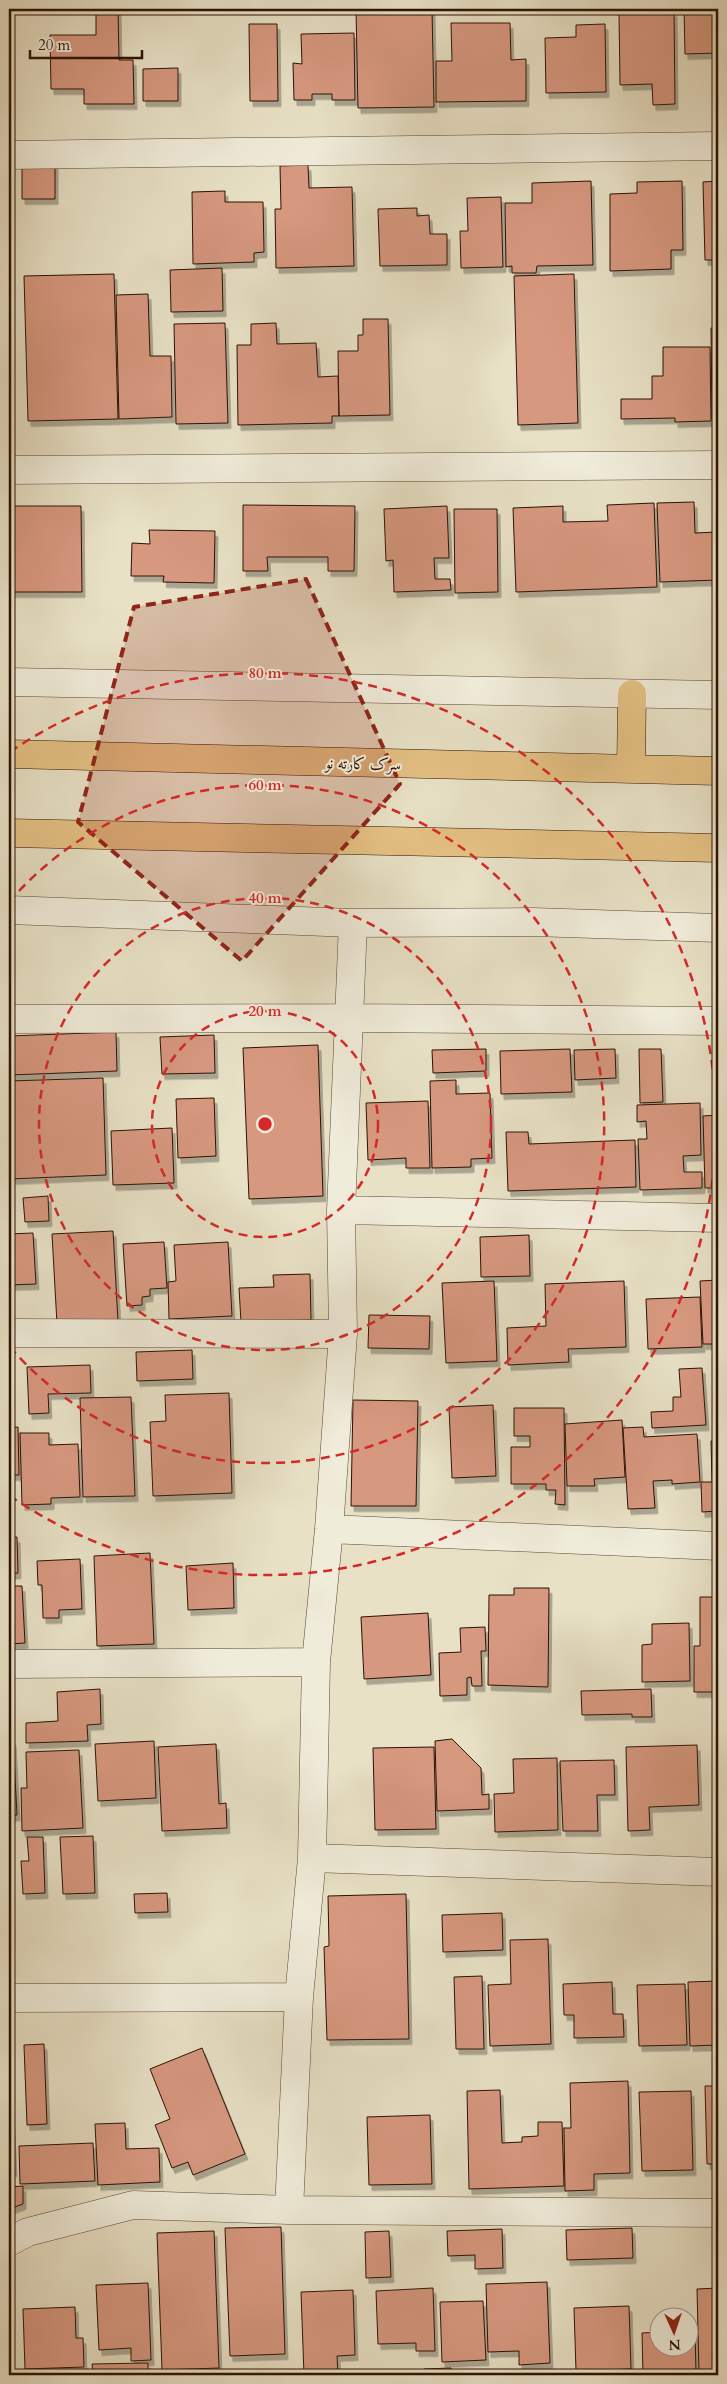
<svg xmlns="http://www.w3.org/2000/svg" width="727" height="2384" viewBox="0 0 727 2384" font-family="Cardo,Amiri,serif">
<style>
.building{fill:#d79880;stroke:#2b1203;filter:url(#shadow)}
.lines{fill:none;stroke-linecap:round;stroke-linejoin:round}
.street-casing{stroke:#5a4634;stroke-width:29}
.highway-casing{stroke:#2b1203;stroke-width:29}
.street{stroke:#f0ecda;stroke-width:28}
.highway{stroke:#e4c083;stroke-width:28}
.marked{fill:#8f2418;fill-opacity:0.2;stroke:#8f2418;stroke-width:4;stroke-dasharray:10 6;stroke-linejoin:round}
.ring{fill:none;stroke:#d62828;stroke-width:2.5;stroke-dasharray:9 6}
.labels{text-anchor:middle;stroke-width:4;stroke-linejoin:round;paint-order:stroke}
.street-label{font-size:16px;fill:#2b1203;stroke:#f0ecda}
.centre{fill:#d62828;stroke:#f0ecda;stroke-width:2.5}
.ring-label{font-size:15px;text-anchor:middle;font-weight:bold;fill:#d62828;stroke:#f0ecda;stroke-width:4;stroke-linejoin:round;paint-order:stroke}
</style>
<defs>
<filter id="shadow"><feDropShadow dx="3" dy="5.5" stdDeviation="0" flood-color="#0004"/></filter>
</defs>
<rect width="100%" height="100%" fill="#e8e1c6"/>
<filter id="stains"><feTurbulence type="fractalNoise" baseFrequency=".004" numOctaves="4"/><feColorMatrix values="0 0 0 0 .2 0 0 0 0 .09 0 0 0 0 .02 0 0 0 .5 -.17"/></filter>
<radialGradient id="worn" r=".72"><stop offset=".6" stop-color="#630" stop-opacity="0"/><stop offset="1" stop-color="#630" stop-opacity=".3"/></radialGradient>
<path class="building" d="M96 9H118L119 60H133L134 104H84V89H51L50 35H96Z
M356 9H432L434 107 358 108Z
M684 9H718V53L685 54Z
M674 11 675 104 653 105 652 84 620 85 619 12Z
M451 23H510L511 60 526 59V101L436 102V61H452Z
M249 24H277L278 101H250Z
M605 24 606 92 546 93 545 38 576 37V25Z
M354 33 355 100H332V94H312V100H294L293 63 302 64 301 34Z
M178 68V101H143V69Z
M22 159H55V199H22Z
M308 165 309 188 352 187 354 266 276 268 275 209H281L280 166Z
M591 181 593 265 537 266 536 273H512V266L506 267 505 203H532V183Z
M682 181 683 250H671V269L610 271V194L637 193V182Z
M718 181V260H705L703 182Z
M225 191V202H263L264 252 254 253V262L193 264 192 192Z
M501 197 503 267 461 268 460 231H468L467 198Z
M417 208V216L429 215 430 234H447V265L380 266 378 209Z
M222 268 223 311 171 312 170 270Z
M114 274 118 419 28 421 24 276Z
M574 274 578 423 518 425 514 276Z
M148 294 150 356H171L172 417 119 419 116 295Z
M363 319H388L390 415 339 416 338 351H358V335H363Z
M225 323 228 423 176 424 174 324Z
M276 323 277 344 316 343 318 377 338 376 339 416H332V423L238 425 237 345H251V324Z
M711 328H718V419H712Z
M663 347H710L711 421 675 422V418L621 419V399H652V376H663Z
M694 502 695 533 718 532V580L660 582 657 503Z
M654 503 657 587 516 592 513 508 563 506V522L608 521 607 505Z
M243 505 355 506 354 571H328V557H267L268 571H243Z
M9 506H81L82 592H9Z
M447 506 449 558H434L435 579H450L451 590 394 592 393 560 386 561 384 509Z
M454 509H497L498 592 455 593Z
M149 530 215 531 214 583 163 582 164 576H131L132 543 150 544Z
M116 1032 117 1071 9 1075V1036Z
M214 1035 215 1073 162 1074 160 1037Z
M318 1045 323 1196 249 1199 243 1048Z
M486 1049V1071L433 1073 432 1050Z
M570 1049 572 1092 501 1094 500 1051Z
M615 1049 616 1078 575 1080 574 1050Z
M639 1049H661L663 1102 640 1103Z
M103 1078 106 1175 9 1179V1081Z
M456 1080V1094L490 1093 492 1158 471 1159V1167L432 1168 430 1081Z
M214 1098 216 1156 178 1158 176 1099Z
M428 1101 430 1168H406V1158L368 1160 366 1103Z
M700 1103 701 1155 683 1156 684 1172H702V1188L640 1190 638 1139H647L646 1121 637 1122V1105Z
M718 1115V1188H705L703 1116Z
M172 1128 174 1183 113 1185 111 1131Z
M506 1132H528L529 1144 635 1140 636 1187 508 1191Z
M48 1196 49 1221 25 1222 23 1198Z
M113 1231 118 1321 57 1324 52 1234Z
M33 1233 36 1284 9 1285V1234Z
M529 1235 530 1276 481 1277 480 1237Z
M164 1242 167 1288 150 1289V1296L142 1297V1305L127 1306 123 1244Z
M228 1242 232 1316 169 1319 168 1282 176 1281 174 1245Z
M310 1274 311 1320 241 1322 239 1288 274 1287 273 1275Z
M718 1280V1344H703L700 1281Z
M494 1281 497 1361 446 1363 442 1283Z
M624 1281 626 1347 568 1349 569 1362 508 1365 507 1328 546 1326 545 1284Z
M700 1297 702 1347 648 1349 646 1299Z
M369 1315 430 1316 429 1349 368 1348Z
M192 1350 193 1379 137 1381 136 1352Z
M90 1365 91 1393 48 1394 49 1413 29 1414 27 1367Z
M702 1368 706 1425 652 1428 651 1412 673 1411V1397H681L679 1369Z
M229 1393 232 1493 153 1496 150 1422 166 1421 165 1395Z
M131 1397 135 1496 83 1497 80 1398Z
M353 1400 418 1401 416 1506H351Z
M493 1405 496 1476 452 1478 449 1407Z
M514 1408H564L565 1505 555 1504 556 1490H546V1484H511V1447H530V1436H514Z
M622 1420 625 1477 594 1479 595 1486H567L565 1424Z
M18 1427 19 1475H9V1428Z
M643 1427 644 1437 697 1434 700 1482 672 1484V1480L653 1481 655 1508 628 1509 623 1428Z
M20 1433H49V1445L78 1444 80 1497 51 1498V1504L22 1505Z
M718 1440V1511L702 1512 701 1482H712L711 1441Z
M9 1537H17L18 1573 9 1574Z
M150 1553 154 1644 97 1646 94 1556Z
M80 1559 82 1609 59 1610V1618H43L42 1585H38L37 1561Z
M233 1563 234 1608 188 1610 186 1566Z
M9 1586H22L25 1643 9 1644Z
M514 1588H549L548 1687 488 1685 489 1595H514Z
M700 1597H718V1692H694V1646H700Z
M428 1613 431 1675 364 1679 361 1617Z
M689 1623 690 1681 642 1682V1645L652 1644V1624Z
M485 1627 486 1651H481L482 1686H472L471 1677 467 1678V1695L440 1696 439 1653 461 1652 460 1628Z
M100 1689 101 1724 87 1725 88 1741 26 1743V1723L58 1721 57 1692Z
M651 1689 652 1717H632V1714L582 1715 581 1691Z
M452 1739 481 1768 482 1795 489 1794V1809L437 1811 435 1741Z
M9 1740H13L17 1815 9 1816Z
M154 1741 156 1798 98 1801 95 1744Z
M216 1744 219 1804 226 1803 227 1828 162 1831 158 1747Z
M697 1745 699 1805 649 1807 650 1830 628 1831 626 1747Z
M434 1747 436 1829 375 1830 373 1748Z
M79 1750 83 1828 22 1831 21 1788H27L26 1752Z
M557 1758 558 1830 495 1832 494 1794 514 1793 513 1759Z
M614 1760 615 1795H597L598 1831H563L560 1761Z
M93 1836 95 1893 63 1894 60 1837Z
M27 1837H43L45 1893 23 1894 21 1861H29Z
M9 1877 12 1932H9Z
M167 1893 168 1912 135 1913 134 1894Z
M406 1894 409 2039 327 2040 324 1947 329 1946 328 1896Z
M502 1913 503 1950 443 1952 442 1915Z
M548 1939 551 2044 490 2046 488 1985 511 1984 510 1940Z
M482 1976 484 2049H456L454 1977Z
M718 1981V2045L690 2046 688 1982Z
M612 1982 613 2014H623L624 2037 574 2038V2015H564L563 1984Z
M685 1984 687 2045 639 2046 637 1985Z
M9 2029 10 2065H9Z
M44 2044 47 2124 27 2125 24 2045Z
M202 2048 245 2154 193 2175 188 2162 172 2168 155 2125 170 2119 150 2069Z
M628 2081 630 2173 594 2174V2190L565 2191 564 2128H571L570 2083Z
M705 2086H718V2164H707Z
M500 2090 502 2143 522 2142V2137L538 2136V2122H562L564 2186 469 2189 467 2091Z
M691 2091 693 2170 642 2171 639 2092Z
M9 2107H11L14 2171H9Z
M430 2115 432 2184 369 2185 367 2117Z
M125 2123 126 2149 159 2148 160 2182 98 2185 95 2124Z
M93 2143 95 2181 20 2184 19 2146Z
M23 2186V2204L9 2209V2187Z
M281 2227 285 2354 230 2356 225 2228Z
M632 2228 633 2258 567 2260 566 2230Z
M502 2229 503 2268 475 2269V2255L448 2256 447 2231Z
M214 2231 219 2368 162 2370 157 2233Z
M389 2231 391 2277 366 2278 365 2232Z
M547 2282 550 2363 519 2365V2351L488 2352 486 2284Z
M148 2283 151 2360 131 2361V2348L99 2350 96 2285Z
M433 2288 435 2351H416V2343L378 2344 376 2291Z
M718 2288V2372L699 2373 697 2289Z
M353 2290 355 2355 337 2356 338 2375H304L301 2292Z
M483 2301 486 2360 442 2362 440 2302Z
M629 2306 631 2369 576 2371 574 2308Z
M75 2307 76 2338H83L84 2367 25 2369 23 2309Z
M695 2331 696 2372 643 2374 642 2333 660 2332V2346H690V2332Z
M148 2363V2375H93L92 2364Z
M451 2368V2375H424V2369Z
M422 2371V2375H403V2372Z
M281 2373V2375H232Z"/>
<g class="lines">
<g class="street-casing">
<path id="street" d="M9 155 718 146
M9 470 718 465
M9 682 718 695
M9 910 353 923 533 922 718 928
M9 1019 349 1018 718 1021
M341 1210 718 1218
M9 1333 343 1334
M329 1529 718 1546
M9 1664 316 1662
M312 1858 718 1872
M9 1998 299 1997
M289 2210 299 1997 312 1858 316 1662 329 1529 343 1334 341 1210 353 923
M9 2242 28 2232 133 2205 289 2210 718 2213"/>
</g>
<g class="highway-casing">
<path id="highway" d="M9 754 718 771
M631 769 632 694
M9 833 718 848"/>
</g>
<use href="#street" class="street"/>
<use href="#highway" class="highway"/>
</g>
<path class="marked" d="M306 579 400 784 242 961 78 822 134 607Z"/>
<g class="ring">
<circle cx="265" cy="1124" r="113"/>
<circle cx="265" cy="1124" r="226"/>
<path d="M9 902A339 339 0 1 1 9 1346"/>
<path d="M10 752A451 451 0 1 1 10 1496"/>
</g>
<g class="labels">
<g class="street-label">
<text transform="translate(363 763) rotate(1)" y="6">سرک کارته نو</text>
</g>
</g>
<circle cx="265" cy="1124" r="8" class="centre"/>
<g class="ring-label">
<text x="265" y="678">80 m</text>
<text x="265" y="790">60 m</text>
<text x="265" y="903">40 m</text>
<text x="265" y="1016">20 m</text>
</g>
<rect width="727" height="2384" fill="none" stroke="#e8e1c6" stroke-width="30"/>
<rect x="10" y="10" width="707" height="2364" fill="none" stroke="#2b1203" stroke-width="2.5"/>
<rect x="15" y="15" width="697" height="2354" fill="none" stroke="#2b1203"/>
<g transform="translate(674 2332) rotate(177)"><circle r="24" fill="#f0ecda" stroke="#a19584"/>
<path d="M0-4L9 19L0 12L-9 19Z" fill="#8f2418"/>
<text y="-8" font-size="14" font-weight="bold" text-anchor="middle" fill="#2b1203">N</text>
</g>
<path d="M30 50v8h112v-8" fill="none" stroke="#2b1203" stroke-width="2.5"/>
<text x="38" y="50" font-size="15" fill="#2b1203" stroke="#f0ecda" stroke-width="4" paint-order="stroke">20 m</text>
<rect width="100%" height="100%" filter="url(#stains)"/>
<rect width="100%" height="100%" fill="url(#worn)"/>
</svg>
